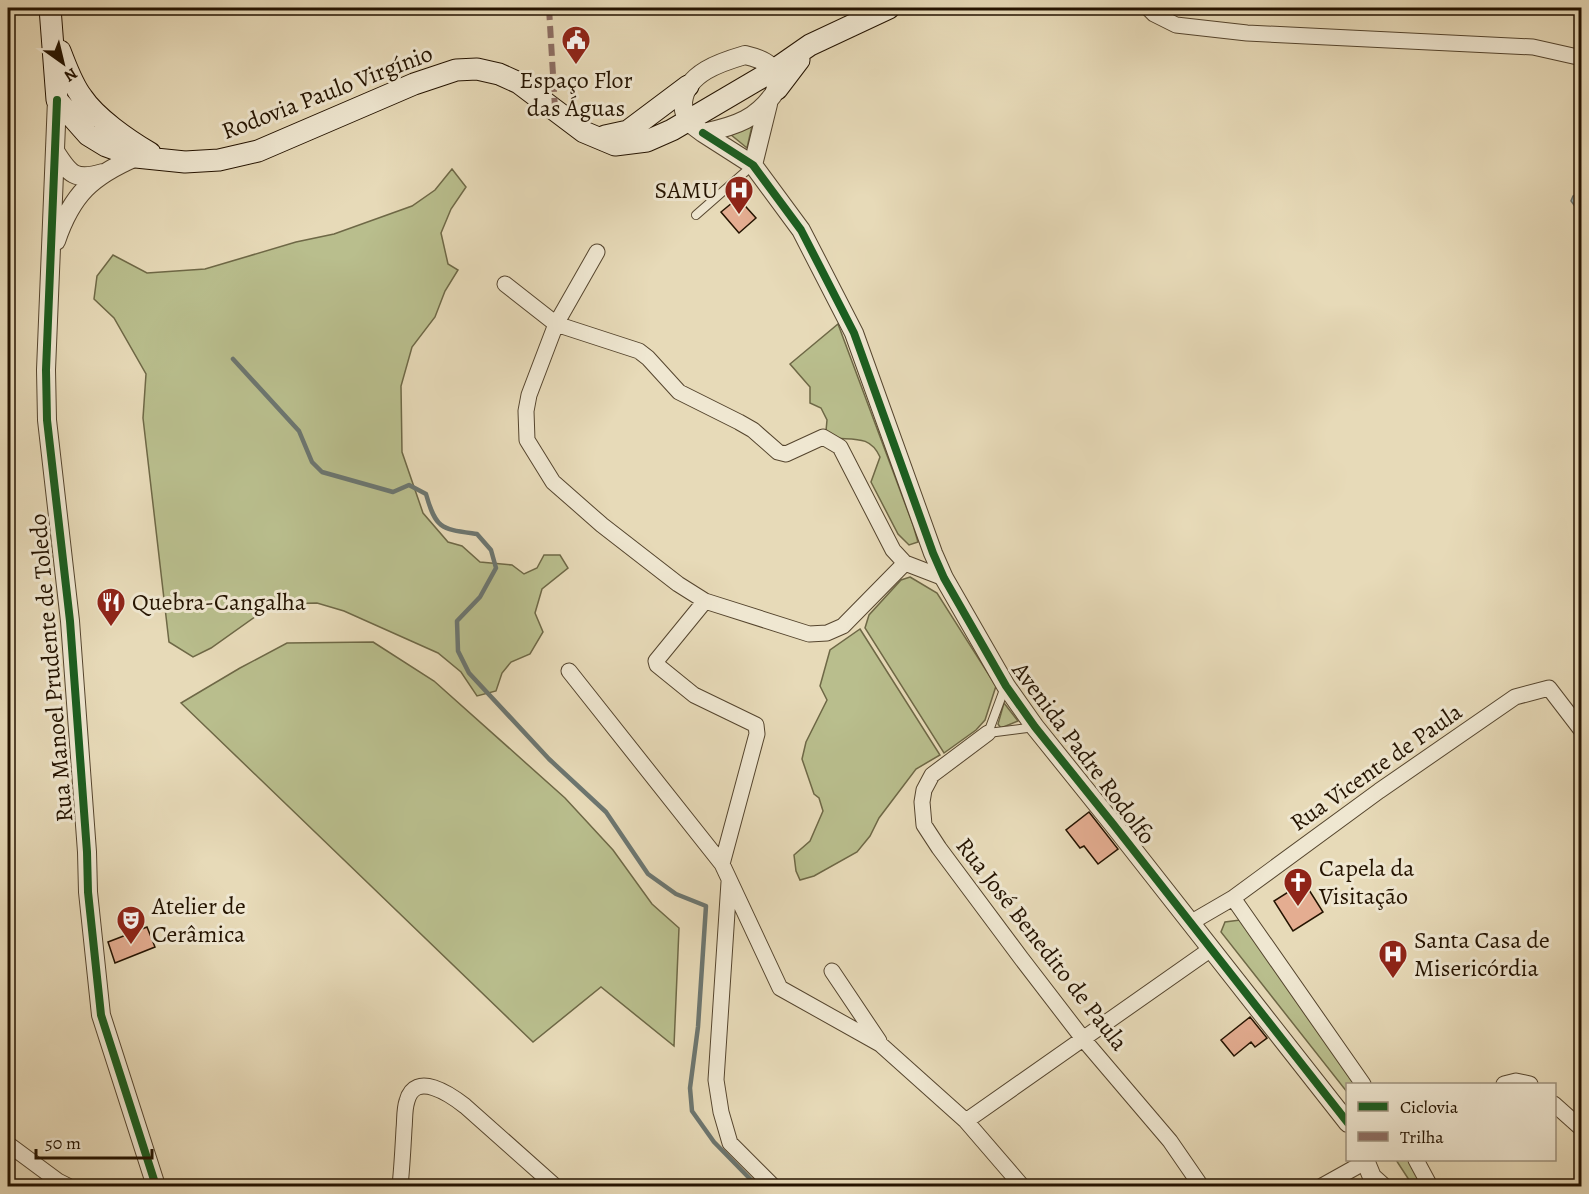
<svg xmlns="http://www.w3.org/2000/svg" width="1589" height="1194" viewBox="0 0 1589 1194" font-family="Alegreya,serif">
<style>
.green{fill:#b9be8d;stroke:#6e6846;stroke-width:1.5}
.water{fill:#9cb8ba;stroke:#6c7670;stroke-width:1.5}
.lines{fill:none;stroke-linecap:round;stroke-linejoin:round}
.stream{stroke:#6c7670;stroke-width:4.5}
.building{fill:#e4ad91;stroke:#241300;stroke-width:1.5}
.service-casing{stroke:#55452e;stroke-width:10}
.minor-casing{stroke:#55452e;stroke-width:17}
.tertiary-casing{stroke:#55452e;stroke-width:20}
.secondary-casing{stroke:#241300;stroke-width:23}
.service{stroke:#efe7d1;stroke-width:8}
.minor{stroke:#efe7d1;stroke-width:15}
.tertiary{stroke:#efe7d1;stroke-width:18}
.secondary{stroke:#efe7d1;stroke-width:21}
.quiet{stroke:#8d6e63;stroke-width:6;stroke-dasharray:12 6;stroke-linecap:butt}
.cycleway-casing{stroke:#efe7d1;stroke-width:11}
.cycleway{stroke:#1b5e20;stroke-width:8}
.labels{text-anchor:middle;stroke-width:6;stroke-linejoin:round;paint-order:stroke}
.poi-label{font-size:24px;fill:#241300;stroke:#efe7d1;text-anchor:start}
.street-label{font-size:24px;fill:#241300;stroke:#efe7d1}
</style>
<rect width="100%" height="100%" fill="#e7dab8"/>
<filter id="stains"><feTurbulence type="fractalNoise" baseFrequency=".00333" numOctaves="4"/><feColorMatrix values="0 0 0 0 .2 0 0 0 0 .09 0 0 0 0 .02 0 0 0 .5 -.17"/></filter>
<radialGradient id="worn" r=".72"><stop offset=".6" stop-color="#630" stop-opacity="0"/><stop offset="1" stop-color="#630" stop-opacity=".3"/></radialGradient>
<path class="green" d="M752 126 747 148 730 134Z
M452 169 466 187 451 209 441 233 448 264 458 270 445 291 435 317 412 347 401 386 402 452 423 513 448 542 462 546 480 562 512 565 524 574 537 568 544 555H560L568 568 542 589 535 613 543 632 530 654 511 662 502 673 496 691 477 696 461 672 438 653 344 611 317 603 273 604 211 648 193 657 169 642 143 418 146 374 114 318 94 299 97 276 113 255 147 273 205 269 296 242 334 234 412 206 435 190Z
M838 324 913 525 918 542 909 545 898 534 871 482 880 457C870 435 854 440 833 438L826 431 827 420 821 408 810 403V387L790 364Z
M910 577 937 593 996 686 985 720 976 730 944 753 865 628 869 615 901 580Z
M860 629 940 755 916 769 879 818 870 836 857 852 814 876 800 880 796 871 794 855 810 841 823 811 819 798 814 794 802 759 806 742 827 700 820 686 830 650Z
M373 642 434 681 565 798 613 850 652 904 679 928 674 1046 601 987 533 1042 181 703 240 668 287 643Z
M1004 703 1018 721 1001 728 998 724Z
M1240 920 1356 1084H1348L1347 1092 1221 932 1225 922Z
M1396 1160H1408L1422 1186H1413Z"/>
<path class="water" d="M1581 192H1582L1581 210 1576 208 1571 201 1573 196Z"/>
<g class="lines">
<path class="stream" d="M233 359 299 431 312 462 322 472 393 492 409 485 426 494C436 530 442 529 477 534L491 550 496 568 480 597 457 621 458 651 469 673 549 759 606 812 648 874 676 894 706 906 698 1027 690 1088 692 1111 714 1142 757 1186"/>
</g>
<path class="building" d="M738 198 756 218 739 233 721 212Z
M1089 812 1118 849 1098 864 1084 846 1080 848 1066 830Z
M1304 882 1323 912 1293 931 1274 901Z
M147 927 155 947 115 963 108 942Z
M1250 1017 1267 1038 1255 1047 1251 1042 1234 1056 1221 1040Z"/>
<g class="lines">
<g class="service-casing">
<path id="service" d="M696 215 753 165
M1005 687 988 733 1035 727"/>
</g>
<g class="minor-casing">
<path id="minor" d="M1148 8 1154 14 1176 25 1247 33 1533 47 1582 58
M597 252 556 324 529 395 526 411 527 440 553 482 602 525 678 584 705 601 809 634 827 633 843 626 905 563
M505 284 556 324 639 351 648 358 679 392 739 422 753 430 778 452 786 454 823 437 840 447 893 550 905 563 944 578
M705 601 656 661 657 665 694 695 756 725 757 734 722 864 780 988 880 1044 966 1121 1022 1186
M569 671 722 864
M988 733 932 775 924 790 922 802 924 825 939 848 1021 958 1084 1040 1170 1141 1201 1186
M729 882 716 1080 721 1112 730 1143 773 1186
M1233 898 1363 1084
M1190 923 1233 898 1379 791 1515 697 1549 688 1582 731
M832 971 879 1041
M1504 1084 1516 1081 1530 1084
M1554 1104 1582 1129
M966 1121 1211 949
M8 1144 58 1181 68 1186
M1416 1160 1430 1186
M400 1186C402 1167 403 1148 404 1129 405 1120 404 1110 407 1101 415 1070 451 1095 465 1106L555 1186
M1322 1186 1365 1162"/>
</g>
<g class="tertiary-casing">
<path id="tertiary" d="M745 55C766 60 777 65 777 89 758 119 736 126 703 133L687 121C685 115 683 108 683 102 686 73 721 62 745 55Z
M57 100 46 370 47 420 70 621 87 852 88 892 101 1015 156 1186
M703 133 753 165 801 230 854 333 933 553 944 578 1006 686 1035 727 1113 824 1348 1123
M55 151C70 175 75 181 103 173
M753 165 768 104
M56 241C72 194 92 176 136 157
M1365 1160 1372 1177 1382 1186"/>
</g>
<g class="secondary-casing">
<path id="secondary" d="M50 8 57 100 88 135 106 146 136 157 185 162 219 160 258 151 414 84 456 70 477 69 499 74 519 83 584 132 615 145 647 141 672 130 774 70 810 45 889 8
M60 51C66 66 72 84 82 97 96 118 128 140 150 153
M777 89 799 60
M605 136 628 131 688 86"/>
</g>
<use href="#service" class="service"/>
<use href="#minor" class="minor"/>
<use href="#tertiary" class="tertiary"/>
<use href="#secondary" class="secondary"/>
<path class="quiet" d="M549 8 555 108"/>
<g class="cycleway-casing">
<path id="cycleway" d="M57 100 46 370 47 420 70 621 87 852 88 892 101 1015 156 1186
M703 133 753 165 801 230 854 333 933 553 944 578 1006 686 1035 727 1113 824 1348 1123"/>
</g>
<use href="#cycleway" class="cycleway"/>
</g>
<defs>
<g id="civic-pin" transform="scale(1.5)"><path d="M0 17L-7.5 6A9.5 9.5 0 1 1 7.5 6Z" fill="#8f2418" stroke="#efe7d1"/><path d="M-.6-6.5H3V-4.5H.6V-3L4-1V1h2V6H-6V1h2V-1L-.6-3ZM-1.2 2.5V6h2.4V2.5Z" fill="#fff"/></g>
<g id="hospital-pin" transform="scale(1.5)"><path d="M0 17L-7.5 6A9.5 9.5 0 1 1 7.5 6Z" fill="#8f2418" stroke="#efe7d1"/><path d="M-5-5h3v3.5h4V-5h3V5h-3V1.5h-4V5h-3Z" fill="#fff"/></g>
<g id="restaurant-pin" transform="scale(1.5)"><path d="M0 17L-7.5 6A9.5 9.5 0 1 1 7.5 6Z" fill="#8f2418" stroke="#efe7d1"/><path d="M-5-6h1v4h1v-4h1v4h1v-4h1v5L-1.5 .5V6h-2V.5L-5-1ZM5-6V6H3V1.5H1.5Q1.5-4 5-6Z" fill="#fff"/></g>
<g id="church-pin" transform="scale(1.5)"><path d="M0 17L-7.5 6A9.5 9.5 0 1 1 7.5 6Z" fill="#8f2418" stroke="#efe7d1"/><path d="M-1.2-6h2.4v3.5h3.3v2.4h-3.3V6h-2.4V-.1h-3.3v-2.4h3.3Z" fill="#fff"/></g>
<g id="theatre-pin" transform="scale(1.5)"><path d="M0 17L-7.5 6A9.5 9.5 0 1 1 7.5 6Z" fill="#8f2418" stroke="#efe7d1"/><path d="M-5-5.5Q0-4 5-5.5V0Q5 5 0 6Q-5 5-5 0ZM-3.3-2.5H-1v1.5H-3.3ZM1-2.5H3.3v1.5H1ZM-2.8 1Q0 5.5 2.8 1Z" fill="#fff"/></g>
</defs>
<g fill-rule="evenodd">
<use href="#civic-pin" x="576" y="40"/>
<use href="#hospital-pin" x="739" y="190"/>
<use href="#restaurant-pin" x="111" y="602"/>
<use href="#church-pin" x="1298" y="882"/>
<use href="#theatre-pin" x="131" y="920"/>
<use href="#hospital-pin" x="1393" y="954"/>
</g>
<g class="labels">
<g class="poi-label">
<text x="576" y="88" text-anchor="middle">Espaço Flor<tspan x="576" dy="28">das Águas</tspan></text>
<text x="718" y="198" text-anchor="end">SAMU</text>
<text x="132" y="610">Quebra-Cangalha</text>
<text x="1319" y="876">Capela da<tspan x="1319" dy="28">Visitação</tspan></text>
<text x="152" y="914">Atelier de<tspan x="152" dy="28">Cerâmica</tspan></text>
<text x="1414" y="948">Santa Casa de<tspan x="1414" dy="28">Misericórdia</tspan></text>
</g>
<g class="street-label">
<text transform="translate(327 92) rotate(-21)" y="8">Rodovia Paulo Virgínio</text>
<text transform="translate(51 668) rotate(-95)" y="8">Rua Manoel Prudente de Toledo</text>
<text transform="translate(1084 753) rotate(53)" y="8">Avenida Padre Rodolfo</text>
<text transform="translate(1376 767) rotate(-35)" y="8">Rua Vicente de Paula</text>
<text transform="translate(1042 944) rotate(52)" y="8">Rua José Benedito de Paula</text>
</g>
</g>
<rect width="1589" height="1194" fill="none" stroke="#e7dab8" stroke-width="30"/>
<rect x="9" y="9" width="1571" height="1176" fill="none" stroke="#241300" stroke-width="3"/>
<rect x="15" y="15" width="1559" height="1164" fill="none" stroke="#241300" stroke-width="1.5"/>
<rect x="1346" y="1083" width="210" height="78" fill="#efe7d1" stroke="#9e927d" stroke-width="1.5"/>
<rect x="1358" y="1102" width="30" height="9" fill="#1b5e20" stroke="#9e927d" stroke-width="1.5"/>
<text x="1400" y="1113" font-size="18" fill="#241300">Ciclovia</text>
<rect x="1358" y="1132" width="30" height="9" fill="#8d6e63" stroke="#9e927d" stroke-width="1.5"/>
<text x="1400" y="1143" font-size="18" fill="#241300">Trilha</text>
<g transform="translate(63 63) rotate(146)" stroke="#efe7d1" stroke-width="4.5" paint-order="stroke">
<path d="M0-4.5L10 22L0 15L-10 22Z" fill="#241300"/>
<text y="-9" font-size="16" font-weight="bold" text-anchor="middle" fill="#241300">N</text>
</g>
<path d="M36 1149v9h116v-9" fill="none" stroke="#241300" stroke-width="3"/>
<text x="45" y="1149" font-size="18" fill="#241300" stroke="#efe7d1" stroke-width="4.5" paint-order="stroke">50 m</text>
<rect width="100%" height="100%" filter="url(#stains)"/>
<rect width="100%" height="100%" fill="url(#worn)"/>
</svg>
